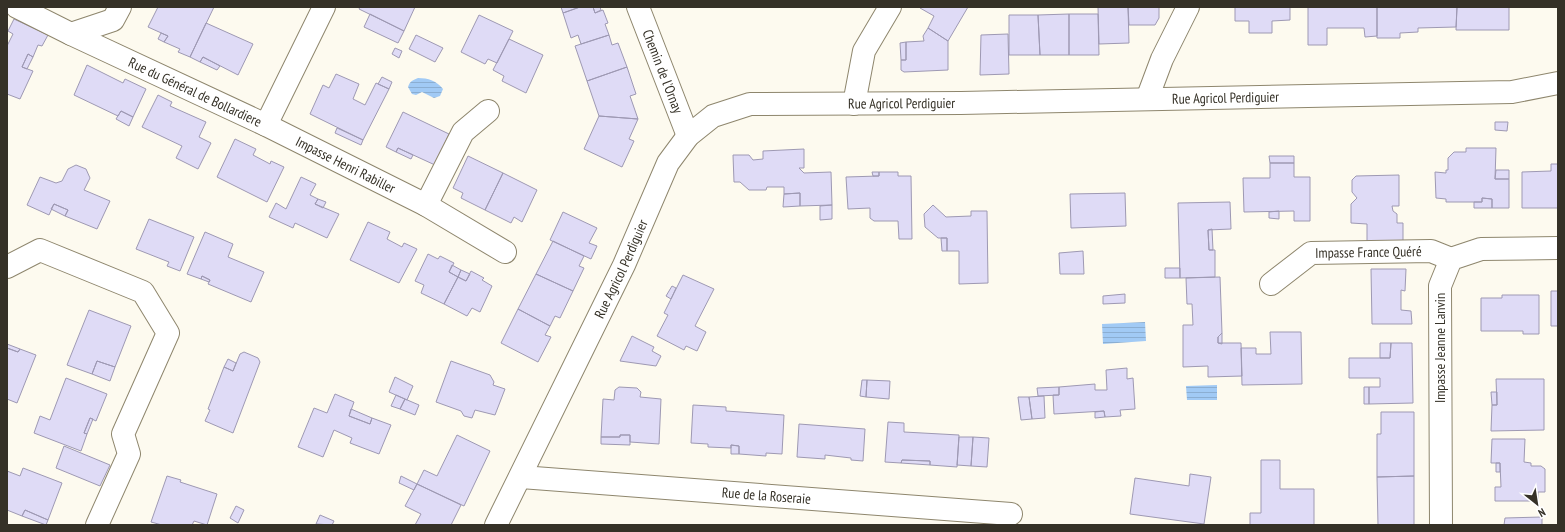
<svg xmlns="http://www.w3.org/2000/svg" width="1565" height="532" viewBox="0 0 1565 532" font-family="'PT Sans Narrow',sans-serif">
<style>
.water{fill:url(#water-rules)}
.building{fill:#dfdbf6;stroke:#9e99b3}
.lines{fill:none;stroke-linecap:round;stroke-linejoin:round}
.minor-casing{stroke:#8e866d;stroke-width:24}
.minor{stroke:#fff;stroke-width:22}
.labels{text-anchor:middle;stroke-width:3.5;stroke-linejoin:round;paint-order:stroke}
.street-label{font-size:14px;fill:#353127;stroke:#fff}
</style>
<defs>
<pattern id="water-rules" width="6" height="5" patternUnits="userSpaceOnUse"><rect width="6" height="5" fill="#a1caf5"/><path d="M0 2.5h6" fill="none" stroke="#8baed2"/></pattern>
</defs>
<rect width="100%" height="100%" fill="#fdfaef"/>
<path class="water" d="M418 78C428 78 437 81 443 89L440 96 434 98 422 92 416 95 412 94 408 87C410 81 413 80 418 78Z
M1145 322 1146 341 1103 344 1102 324Z
M1217 385V400H1187L1186 386Z"/>
<path class="building" d="M158 7H214L190 57 178 52 180 49 164 42 168 36 148 27Z
M360 7H415L404 31 359 9Z
M561 7H580L563 13Z
M580 7H593L595 13 603 10 608 23 605 24 609 35 581 44 578 35 571 38 563 13Z
M593 7H600L601 10 595 13Z
M921 7H968L948 41 928 28 934 16 920 8Z
M1098 7H1128L1129 43 1099 44Z
M1128 7H1159V18L1155 25H1129Z
M1235 7H1290V20L1272 21V33H1249V21H1235Z
M1308 7H1377V36L1365 37 1364 28H1327V45H1308Z
M1377 7H1457L1456 27 1418 28V32L1400 33V38H1377Z
M1457 7H1509V30H1456Z
M370 14 404 31 398 43 364 27Z
M1069 14V55H1040L1038 15Z
M1069 14H1098L1099 55H1069Z
M479 15 513 31 497 63 488 59 485 64 461 52Z
M1009 15H1038L1040 55H1009Z
M14 19 48 35 42 46 38 45 33 57 28 54 22 67 33 71 20 99 7 94V46L13 34 8 31Z
M206 23 253 44 238 75 203 57 200 62 190 57Z
M928 28 948 41V70L904 72 901 70V60H906V42L924 41 923 36Z
M161 33 168 36 164 42 158 39Z
M1008 34 1009 74 980 75 981 35Z
M416 35 443 48 435 62 409 49Z
M609 35 612 45 618 43 627 67 587 81 575 46Z
M509 39 543 55 526 93 502 81 504 76 493 70Z
M906 42V60H901L900 43Z
M395 48 402 51 399 58 392 54Z
M28 54 33 57 27 69 22 67Z
M203 57 220 66 217 70 200 62Z
M87 65 123 83 125 79 146 89 133 117 121 111 118 116 74 95Z
M627 67 636 94 630 96 638 119 599 116 587 81Z
M336 74 359 84 353 99 365 105 376 83 389 89 363 140 310 114 323 85 329 88Z
M382 77 392 82 389 89 378 84Z
M158 95 172 102 170 106 206 122 199 137 211 143 198 169 176 158 182 146 142 127Z
M121 111 133 117 129 126 116 119Z
M403 112 449 134 435 165 398 148 396 152 386 147Z
M599 116 638 119 629 139 634 141 622 167 584 149Z
M1495 122H1508L1507 131 1495 130Z
M337 128 363 140 361 145 335 133Z
M235 139 256 149 253 155 270 164 271 161 284 167 267 202 217 177Z
M398 148 413 155 411 159 396 152Z
M1466 148H1496L1495 179H1509V208H1492V199L1482 198V202H1446V199L1436 198 1435 172 1446 173V170H1448V158L1454 152H1466Z
M804 149V168H799L804 173 831 172 832 205 800 206V193L784 194V187H767L766 190H749L740 182H734L733 155H749L753 160 763 159V151Z
M468 156 503 173 485 210 461 198 463 193 453 188Z
M1269 156H1294V163H1270Z
M1270 163H1294V177H1310V221H1294V211L1244 212 1243 178H1270Z
M1551 164H1558V208H1522V172L1551 171Z
M76 165 86 169 90 178 84 190 110 201 97 229 65 216 68 210 54 204 49 215 27 205 40 177 56 183 62 181 68 169Z
M1496 170H1509V179H1495Z
M872 172H879V176H873Z
M879 172H898V176H911L912 239H899L898 221H874L870 218V208L848 209 846 177 879 176Z
M503 173 537 190 522 222 514 217 511 223 485 210Z
M1399 175V206H1392L1393 211 1397 214V223H1403V241H1367V224L1351 223V204L1357 198 1352 192V180L1356 176Z
M301 177 316 184 310 195 318 199 315 204 339 214 327 238 295 223 293 228 269 217 276 203 286 209Z
M800 193V206L783 207 784 194Z
M1125 193 1126 226 1071 228 1070 194Z
M1482 198 1492 199V208H1474V202H1482Z
M318 199 326 202 323 208 315 204Z
M1230 202 1231 229 1208 230 1209 250H1215V277L1180 278 1178 203Z
M54 204 68 210 65 216 51 209Z
M832 205V219L820 220V206Z
M933 205 946 217 971 216V211H987L988 283 959 284V251H947V238H938L925 227 924 214Z
M1279 211V219L1269 218V212Z
M563 212 597 228 589 243 597 246 591 259 550 240Z
M149 219 194 237 180 271 167 266 169 262 136 249Z
M368 222 390 232 387 239 402 247 404 243 417 249 399 283 350 260Z
M1212 229 1213 250H1209L1208 230Z
M205 232 233 244 228 257 264 272 251 302 208 284 210 280 202 276 201 279 187 274Z
M941 238H947V251H942Z
M553 241 584 256 579 266 584 268 573 291 536 274Z
M1083 251 1084 274H1060L1059 253Z
M428 254 438 259 440 256 454 263 449 272 458 277 444 304 421 293 424 285 415 281Z
M452 265 461 270 458 277 449 272Z
M1165 268H1180V278H1165Z
M1371 269H1406L1405 291 1401 290V310L1411 311 1412 324H1372Z
M461 270 470 274 466 281 458 277Z
M471 271 484 278 482 280 492 286 480 312 472 308 467 316 444 304 458 277 466 281Z
M536 274 573 291 560 318 555 316 550 326 518 309Z
M683 275 714 289 695 326 706 332 697 351 686 346 684 350 657 336 668 315 664 313Z
M202 276 210 280 209 282 201 279Z
M1220 277 1222 333 1218 337V343H1241L1242 376 1208 377V366L1183 367V325H1193L1192 304H1187L1186 278Z
M672 286 676 288 671 299 666 296Z
M1551 291H1558V326H1551Z
M1125 294V303L1103 304V296Z
M1502 295H1539V334H1523V331H1481V298H1502Z
M518 309 550 326 545 335 551 337 538 362 501 343Z
M89 310 131 326 115 367 97 361 92 374 67 365Z
M1270 332H1301L1302 384 1242 385 1241 348H1256V354H1271Z
M1222 333V344L1218 343V337Z
M632 336 654 347 652 351 661 356 656 366 620 361Z
M1380 343H1391L1390 358H1380Z
M1391 343H1412L1413 403 1369 404V387H1380V378H1349V358H1390Z
M7 344 20 349 18 352 7 348Z
M7 348 18 352 20 349 36 355 17 403 7 399Z
M244 352 258 358 260 362 233 433 205 421 210 410 208 409 224 367 233 371 240 354Z
M228 359 236 363 233 371 224 367Z
M97 361 115 367 110 381 92 374Z
M451 361 490 375 494 382 493 385 505 389 495 415 475 410 472 418 464 416 461 411 436 402Z
M1127 368V379L1133 378 1135 409 1120 410 1121 416 1105 417 1104 411 1054 414 1053 395H1059V387L1095 384V390H1107L1106 370Z
M395 377 413 386 407 400 389 392Z
M66 378 107 394 96 421 90 418 84 433 87 434 81 451 34 433 40 416 50 420Z
M1496 379H1544V430L1491 431 1492 405H1497Z
M862 380H867L866 397 860 396Z
M867 380 890 381 889 399 866 397Z
M619 387 637 388 641 392 640 397 661 399 659 444 630 442V435H620V437H601L603 399 614 400 615 390Z
M1059 387V395L1038 396 1037 388Z
M1364 387H1369V404H1364Z
M1491 392H1497V405H1492Z
M335 394 354 402 349 416 370 424 372 418 391 425 379 454 350 443 352 438 334 430 323 457 298 447 314 408 327 413Z
M396 395 405 399 400 409 391 406Z
M1044 396 1045 418 1032 419 1029 397Z
M1018 397H1029L1032 419 1021 420Z
M405 399 419 405 415 415 400 409Z
M693 405 726 407V411L784 415 782 454 766 453V456L739 454V446L731 445V448L708 447V444L691 443Z
M351 409 372 418 370 424 349 416Z
M1104 411 1105 417 1095 418V412Z
M1381 412H1414V476L1377 477V434H1381Z
M90 418 93 419 87 434 84 433Z
M888 422 904 423V432L959 435 957 467 930 465V461L902 460 901 463 885 462Z
M799 424 865 429 863 461 851 460V458L825 455V459L797 457Z
M457 435 490 451 464 506 417 484 424 470 437 476Z
M620 435H630V445L601 444V437H620Z
M959 437H973L971 466 957 465Z
M973 437 989 438 987 467 971 466Z
M1492 439H1525L1524 462 1531 463V466H1541L1545 469V492H1538V501H1495V487H1501L1500 463H1491Z
M731 445 739 446V454H731Z
M64 446 110 465 100 486 56 468Z
M902 460 930 461V465L901 463Z
M1261 460H1280V489H1314V525H1250V513H1261Z
M1496 463H1500V472H1496Z
M23 468 62 483 48 520 25 510 22 516 7 510V471L20 476Z
M1190 474 1211 477 1204 524 1130 514 1135 478 1189 486Z
M167 476 181 480 180 482 217 494 207 525 194 521 192 525H162L151 522Z
M401 476 417 484 414 490 399 483Z
M1414 476V525H1378L1377 477Z
M417 484 461 505 451 525H415L421 514 405 506Z
M236 506 244 510 238 523 230 518Z
M25 510 48 520 46 525 22 516Z
M320 515 334 521 332 525 316 524Z
M1542 517V525H1504L1505 518Z"/>
<g class="lines">
<g class="minor-casing">
<g id="minor">
<path d="M17 7 71 34 113 20 120 7"/>
<path id="s1" d="M638 7 688 136"/>
<path id="s2" d="M71 34 266 125 324 7"/>
<path d="M1147 99 1162 59 1188 7"/>
<path d="M854 104 864 51 890 7"/>
<path id="s3" d="M266 125 426 205 505 252"/>
<path d="M426 205 463 132 488 111"/>
<path d="M7 267 40 250 143 292 168 333 123 434 129 454 97 525"/>
<path id="s4" d="M1271 284 1311 253 1431 251 1451 259"/>
<path id="s5" d="M521 477 1011 514"/>
<path id="s6" d="M496 525 624 265 668 163 688 136 713 116 750 104 961 103 1512 92 1558 83"/>
<path d="M1441 525 1440 286 1451 259 1481 249 1558 248"/>
</g>
</g>
<use href="#minor" class="minor"/>
</g>
<g class="labels">
<g class="street-label">
<text dy="5" stroke="none"><textPath href="#s1" startOffset="69">Chemin de l'Ornay</textPath></text>
<text dy="5" stroke="none"><textPath href="#s2" startOffset="137">Rue du Général de Bollardiere</textPath></text>
<text dy="5" stroke="none"><textPath href="#s6" startOffset="981">Rue Agricol Perdiguier</textPath></text>
<text dy="5" stroke="none"><textPath href="#s6" startOffset="657">Rue Agricol Perdiguier</textPath></text>
<text dy="5" stroke="none"><textPath href="#s3" startOffset="89">Impasse Henri Rabiller</textPath></text>
<text dy="5" stroke="none"><textPath href="#s4" startOffset="108">Impasse France Quéré</textPath></text>
<text dy="5" stroke="none"><textPath href="#s6" startOffset="285">Rue Agricol Perdiguier</textPath></text>
<text transform="translate(1440 348) rotate(-90)" y="5">Impasse Jeanne Lanvin</text>
<text dy="5" stroke="none"><textPath href="#s5" startOffset="246">Rue de la Roseraie</textPath></text>
</g>
</g>
<rect width="1565" height="532" fill="none" stroke="#353127" stroke-width="16"/>
<g transform="translate(1537 504) rotate(150)" stroke="#ffffff" stroke-width="3" paint-order="stroke">
<path d="M0-3L7 15L0 10L-7 15Z" fill="#353127"/>
<text y="-6" font-size="11" font-weight="bold" text-anchor="middle" fill="#353127">N</text>
</g>
</svg>
